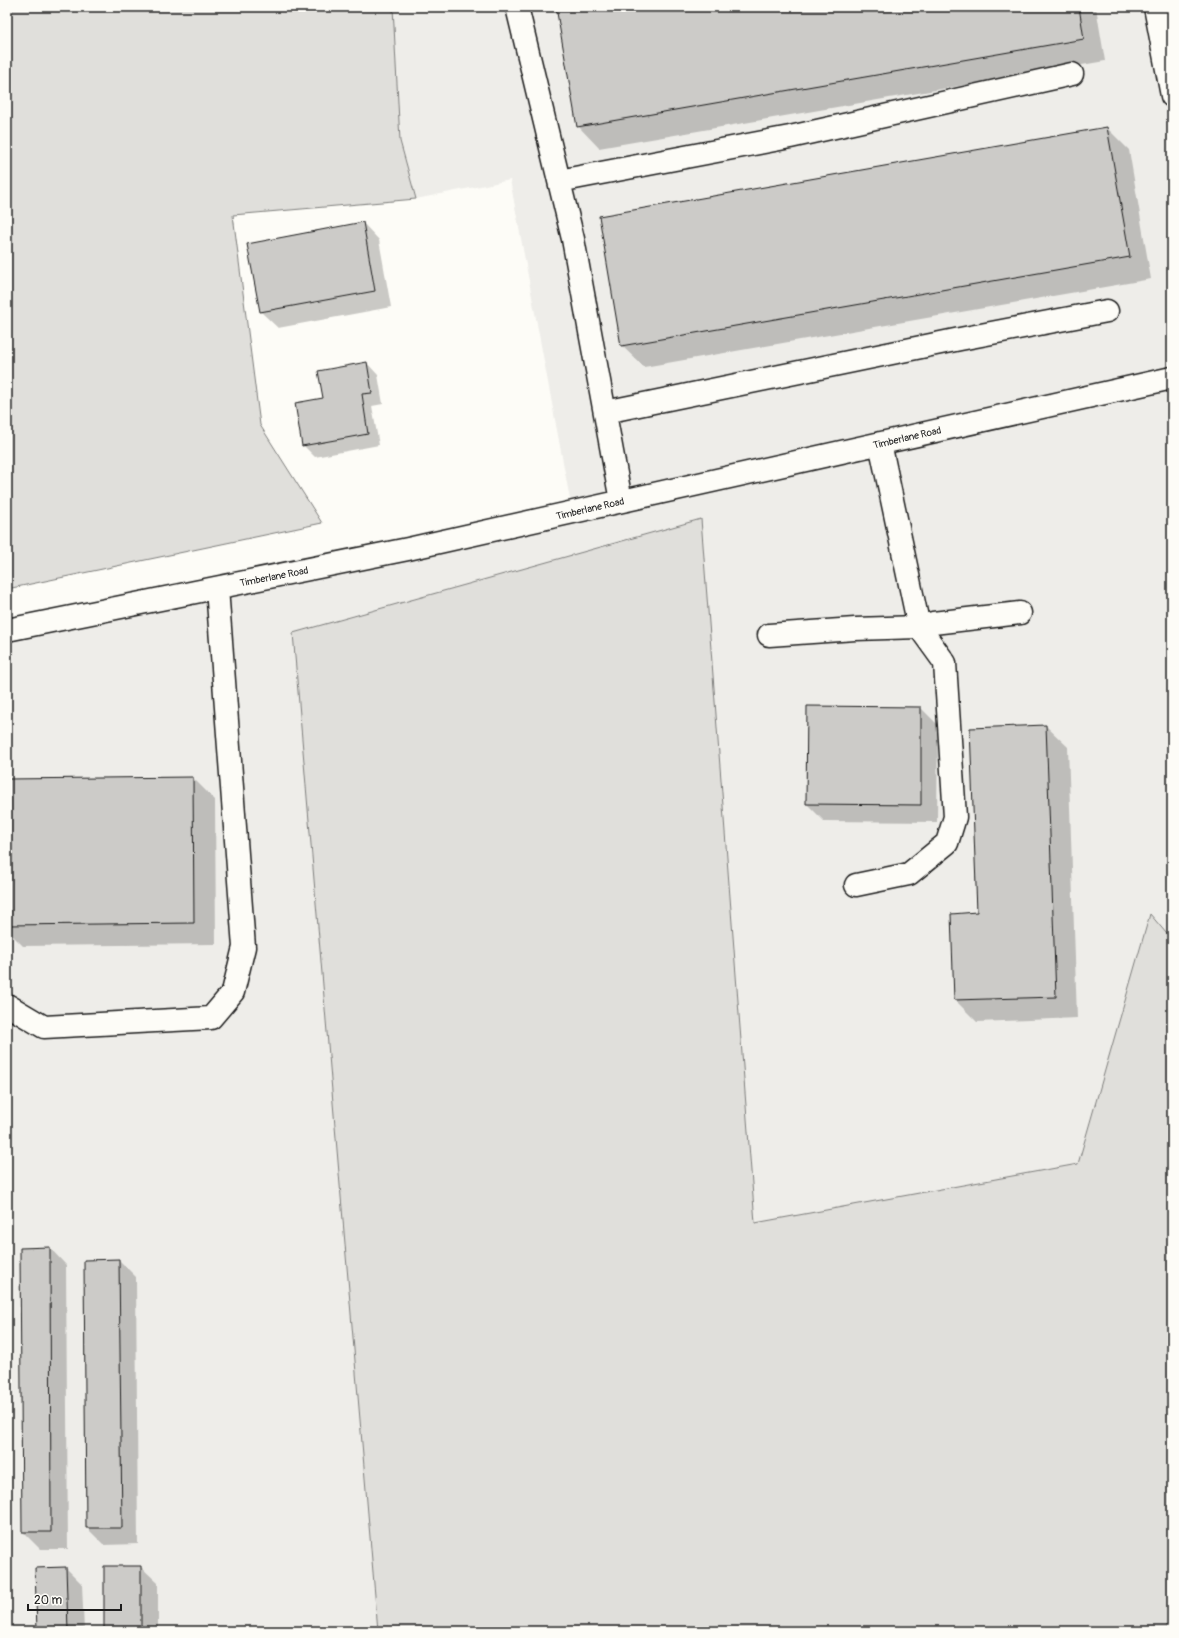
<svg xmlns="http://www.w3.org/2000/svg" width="1179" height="1638" viewBox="0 0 1179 1638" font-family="Pangolin,sans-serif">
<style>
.built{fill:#eeede9}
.green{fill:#e0dfdb;stroke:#7e7e7c}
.shadow{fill:#0003}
.building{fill:#cccbc8;stroke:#1c1c1c}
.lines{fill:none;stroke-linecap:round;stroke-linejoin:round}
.minor-casing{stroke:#1c1c1c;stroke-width:25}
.minor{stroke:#fdfcf7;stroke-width:22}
.labels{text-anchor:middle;stroke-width:3;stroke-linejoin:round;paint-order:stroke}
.street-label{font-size:10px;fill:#1c1c1c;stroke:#fdfcf7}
</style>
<rect width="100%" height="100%" fill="#fdfcf7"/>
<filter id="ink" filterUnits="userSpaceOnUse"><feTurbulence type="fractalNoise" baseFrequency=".025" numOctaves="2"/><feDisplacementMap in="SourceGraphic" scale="8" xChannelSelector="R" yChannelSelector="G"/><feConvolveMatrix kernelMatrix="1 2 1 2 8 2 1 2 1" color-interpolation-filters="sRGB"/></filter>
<g filter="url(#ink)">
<path class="built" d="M393 7H1172V940L1150 915 1078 1164 755 1224 701 519 293 633 378 1631H7V625L572 510 510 180 416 199 400 141Z"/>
<path class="green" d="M7 7H393L400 141 416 199 233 215 260 425 322 523 7 589Z
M701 519 755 1223 1078 1164 1150 914 1172 940V1631H378L293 633Z"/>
<path class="shadow" d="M557 7H1096L1105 61 599 148 578 126Z
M1107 128 1129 150 1151 279 644 367 622 346Z
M363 223 379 240 391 307 278 328 261 312Z
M367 363 378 375 383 404 372 406 379 445 315 457 303 445 324 399Z
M921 708 938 725 937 822 824 821 807 804Z
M1046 726 1068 747 1077 1018 977 1022 955 1000 952 915 978 913Z
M193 778 215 800 216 944 23 946 7 930V780Z
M50 1248 66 1265 68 1549H40L23 1532 21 1249Z
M119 1260 136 1277 138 1544 104 1545 87 1528 85 1261Z
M141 1567 158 1583V1631H105Z
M66 1568 82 1584 84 1631H38Z"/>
<path class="building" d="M556 7H1079L1084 39 577 127Z
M1107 127 1130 257 621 346 599 216Z
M363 222 375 291 260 312 247 244Z
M367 362 372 393 362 394 368 434 302 446 295 403 323 398 318 371Z
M807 706 921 707V805L806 804Z
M1046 725 1056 997 954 1000 951 914 977 912 970 728Z
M193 777 194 923 7 925V779Z
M50 1247 51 1532H22L20 1248Z
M119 1259 122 1528H86L84 1260Z
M104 1566H141V1631H104Z
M66 1567 68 1631H37L35 1568Z"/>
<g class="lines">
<g class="minor-casing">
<path id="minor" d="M517 7 573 239 621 501
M1155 7 1172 96
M559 181 790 137 1072 74
M605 412 960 339 1107 311
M7 630 408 549 1172 378
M769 635 855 629 919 627 933 623 1020 613
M856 885 909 874 947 843 955 817 945 663 919 627 880 443
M7 1005 44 1027 211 1018 233 992 244 947 217 588"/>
</g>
<use href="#minor" class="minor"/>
</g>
</g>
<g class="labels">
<g class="street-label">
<text transform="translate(907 437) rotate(-13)" y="4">Timberlane Road</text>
<text transform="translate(590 508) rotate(-13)" y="4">Timberlane Road</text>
<text transform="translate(274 576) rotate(-11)" y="4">Timberlane Road</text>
</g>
</g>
<rect width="1179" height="1638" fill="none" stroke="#fdfcf7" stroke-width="24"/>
<rect x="12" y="12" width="1155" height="1614" fill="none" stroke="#1c1c1c" stroke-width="1.5" filter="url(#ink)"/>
<path d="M28 1604v6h93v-6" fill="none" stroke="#1c1c1c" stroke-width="2"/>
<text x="34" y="1604" font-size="12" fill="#1c1c1c" stroke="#fdfcf7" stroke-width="3" paint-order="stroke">20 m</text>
</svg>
